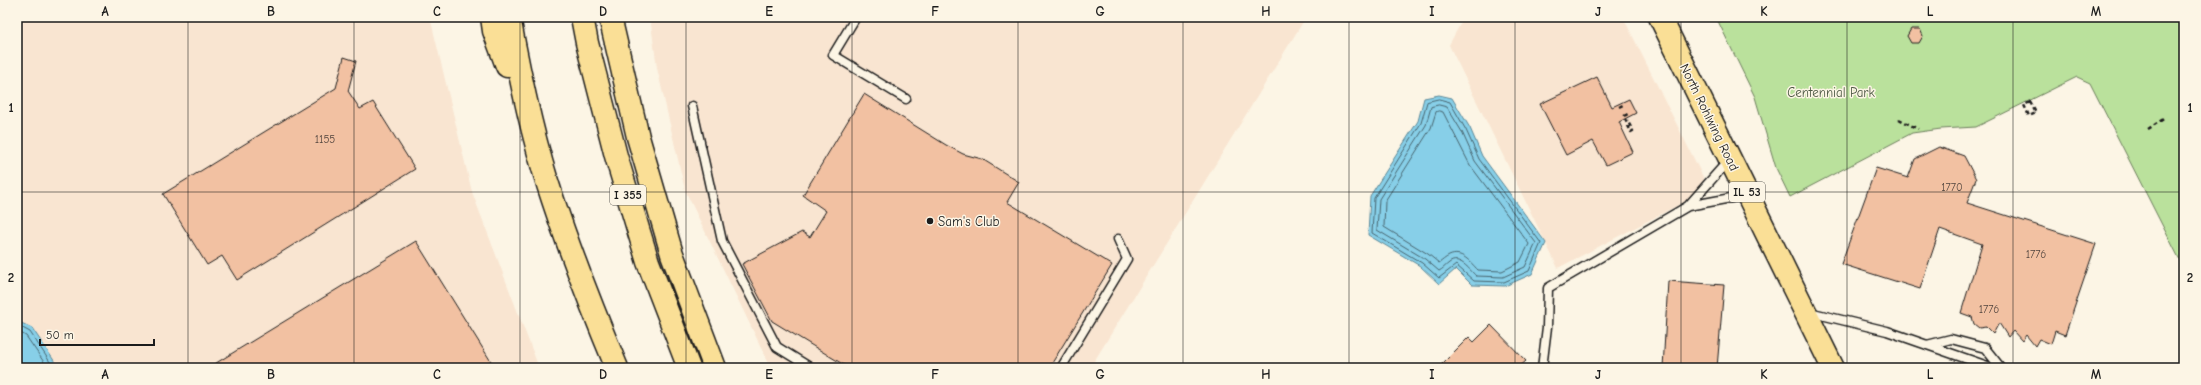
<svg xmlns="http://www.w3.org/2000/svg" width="2201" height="385" viewBox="0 0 2201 385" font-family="'Comic Neue',sans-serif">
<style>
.built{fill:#f9e5d1}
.green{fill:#bae19c;stroke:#6b7e5c}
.water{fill:#87cfe8;stroke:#5c8796}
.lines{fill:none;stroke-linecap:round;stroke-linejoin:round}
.shore{stroke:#47646e;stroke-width:1}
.building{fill:#f2c1a2;stroke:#1c1c1c}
.service-casing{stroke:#1c1c1c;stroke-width:11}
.primary-casing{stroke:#1c1c1c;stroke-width:25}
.motorway-casing{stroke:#1c1c1c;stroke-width:25}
.path{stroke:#1c1c1c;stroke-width:2.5;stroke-dasharray:4 3;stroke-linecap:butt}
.service{stroke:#fcf5e5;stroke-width:8}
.primary{stroke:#fadf96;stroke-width:22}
.motorway{stroke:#fadf96;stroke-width:22}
.grid{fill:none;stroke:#1c1c1c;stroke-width:1;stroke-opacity:0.55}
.poi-dot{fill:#1c1c1c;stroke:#fcf5e5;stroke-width:1.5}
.labels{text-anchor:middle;stroke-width:3;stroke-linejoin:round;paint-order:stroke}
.number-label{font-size:11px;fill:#52453e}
.shield{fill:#fcf5e5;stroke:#5f5d58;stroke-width:1}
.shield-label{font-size:12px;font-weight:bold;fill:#1c1c1c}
.park-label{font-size:13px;fill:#4b5742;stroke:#fcf5e5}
.street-label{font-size:13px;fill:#1c1c1c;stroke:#fcf5e5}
.poi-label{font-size:13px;fill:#1c1c1c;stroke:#fcf5e5;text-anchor:start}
.neatline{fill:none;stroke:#1c1c1c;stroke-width:1.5}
.grid-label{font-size:13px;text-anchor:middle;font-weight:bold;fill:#1c1c1c}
</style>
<rect width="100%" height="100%" fill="#fcf5e5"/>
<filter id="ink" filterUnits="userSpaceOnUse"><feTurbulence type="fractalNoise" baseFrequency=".025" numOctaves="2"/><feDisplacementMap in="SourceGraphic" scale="8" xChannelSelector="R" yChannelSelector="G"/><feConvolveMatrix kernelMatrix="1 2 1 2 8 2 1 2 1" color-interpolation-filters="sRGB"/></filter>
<g filter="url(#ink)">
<path class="built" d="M17 17H430L472 192 539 368H17Z
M650 17H1306L1090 368H771L685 190 657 68Z
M1464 17H1623L1709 189 1558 268 1449 45Z"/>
<path class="green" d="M1716 17H2184V268L2090 83 2077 77 1976 127 1941 129 1912 133 1790 197 1776 168 1755 97Z"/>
<path class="water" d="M1439 95 1452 98 1470 128 1482 156 1546 243 1532 274 1505 286 1472 285 1456 269 1439 284 1420 266 1368 235 1370 196 1418 121 1424 98Z
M17 321 32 328 59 368H17Z"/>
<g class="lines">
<path class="shore" d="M1439 99 1450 102 1466 130 1479 159 1541 243 1529 271 1504 282 1474 281 1456 265 1439 278 1422 263 1372 233 1374 198 1421 123 1427 102Z
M1439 105 1447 107 1462 132 1475 161 1536 243 1525 267 1503 277 1476 276C1469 269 1459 255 1449 263 1445 266 1443 269 1439 271L1425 259 1377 230 1379 199 1426 125 1431 107Z
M1439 111 1443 112 1470 165 1529 244 1520 262 1502 271 1478 270C1470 262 1462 250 1449 256 1445 258 1442 261 1439 263L1428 254 1384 227 1385 201 1431 128 1436 112Z
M17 325 30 332 54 368
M17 331 26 336 48 368"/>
</g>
<path class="building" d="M1911 29H1920L1923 36 1919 43H1911L1907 36Z
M344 57 356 61 348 91 360 109 373 102 415 169 237 280 222 256 207 265 163 194 336 88Z
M1597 77 1612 107 1629 99 1636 113 1619 122 1633 152 1606 165 1593 141 1566 155 1540 104Z
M864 94 946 145 963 154 982 159 1019 182 1007 202 1112 265 1049 368H849L772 321 742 264 802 232 810 237 826 211 803 195Z
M1939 147 1964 156 1976 179 1967 203 2096 244 2065 335 2055 331 2051 344 2039 339 2035 346 2026 335 2022 341 2013 331 2008 337 1999 323 1993 334 1986 327 1979 328 1974 324 1972 317 1961 313 1982 244 1940 229 1920 289 1841 264 1876 168 1908 178 1915 159Z
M416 241 495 368H208Z
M1668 281 1724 285 1717 368H1663Z
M1491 325 1526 361 1518 368H1438L1469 337 1474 342Z"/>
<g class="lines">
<g class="service-casing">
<path id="service" d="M856 17 833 55 906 99
M692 106 722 241 777 347 811 368
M1728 161 1688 206 1747 195
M1809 312 1887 331 1993 368
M1927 345 1951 339 1985 348 2001 368
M1061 368 1127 259 1118 239
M1542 368 1547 327 1548 288 1688 206"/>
</g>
<g class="primary-casing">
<path id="primary" d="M1660 17 1833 368"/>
</g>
<g class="motorway-casing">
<path id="motorway" d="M492 17 494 31 507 66
M509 17C520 78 533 141 553 200 572 257 594 313 617 368
M582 17 587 43 616 156 648 262 689 368
M610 17 638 137 672 254 715 368"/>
</g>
<path class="path" d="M2030 102 2036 113 2029 116 2024 105Z
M1619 107 1623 105
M1624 116 1628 114
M1625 119 1631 132 1633 131 1627 120
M1899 119 1918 129
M2148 129 2165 118"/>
<use href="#service" class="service"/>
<use href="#primary" class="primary"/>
<use href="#motorway" class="motorway"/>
</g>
</g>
<path class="grid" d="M188 17V368M354 17V368M520 17V368M686 17V368M852 17V368M1018 17V368M1183 17V368M1349 17V368M1515 17V368M1681 17V368M1847 17V368M2013 17V368M17 192H2184"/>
<circle class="poi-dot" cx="930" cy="221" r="4"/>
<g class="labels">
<g class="number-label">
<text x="325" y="143">1155</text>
<text x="1952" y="191">1770</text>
<text x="2036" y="258">1776</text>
<text x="1989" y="313">1776</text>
</g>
<g class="shield">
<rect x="1729" y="182" width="36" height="20" rx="3"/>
<rect x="610" y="185" width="36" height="20" rx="3"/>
</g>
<g class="shield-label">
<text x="1747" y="196">IL 53</text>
<text x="628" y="199">I 355</text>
</g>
<g class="park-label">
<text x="1831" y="97">Centennial Park</text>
</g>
<g class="street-label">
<text transform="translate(1710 117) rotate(64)" y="5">North Rohlwing Road</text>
</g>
<g class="poi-label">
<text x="938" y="226">Sam's Club</text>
</g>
</g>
<rect width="2201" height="385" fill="none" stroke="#fcf5e5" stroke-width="44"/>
<path d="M40 339v6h114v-6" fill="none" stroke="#1c1c1c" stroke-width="2"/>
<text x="46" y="339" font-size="12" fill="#1c1c1c" stroke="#fcf5e5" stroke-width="3" paint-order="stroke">50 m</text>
<rect x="22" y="22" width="2157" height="341" class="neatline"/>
<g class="grid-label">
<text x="105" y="16">A</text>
<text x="271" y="16">B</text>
<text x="437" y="16">C</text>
<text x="603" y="16">D</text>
<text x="769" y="16">E</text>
<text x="935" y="16">F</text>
<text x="1100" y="16">G</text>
<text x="1266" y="16">H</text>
<text x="1432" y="16">I</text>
<text x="1598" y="16">J</text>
<text x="1764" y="16">K</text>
<text x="1930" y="16">L</text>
<text x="2096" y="16">M</text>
<text x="11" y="112">1</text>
<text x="2190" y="112">1</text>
<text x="11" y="282">2</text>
<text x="2190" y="282">2</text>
<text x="105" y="379">A</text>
<text x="271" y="379">B</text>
<text x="437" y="379">C</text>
<text x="603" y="379">D</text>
<text x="769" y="379">E</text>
<text x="935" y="379">F</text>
<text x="1100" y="379">G</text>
<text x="1266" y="379">H</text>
<text x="1432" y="379">I</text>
<text x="1598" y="379">J</text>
<text x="1764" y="379">K</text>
<text x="1930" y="379">L</text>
<text x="2096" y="379">M</text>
</g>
</svg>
